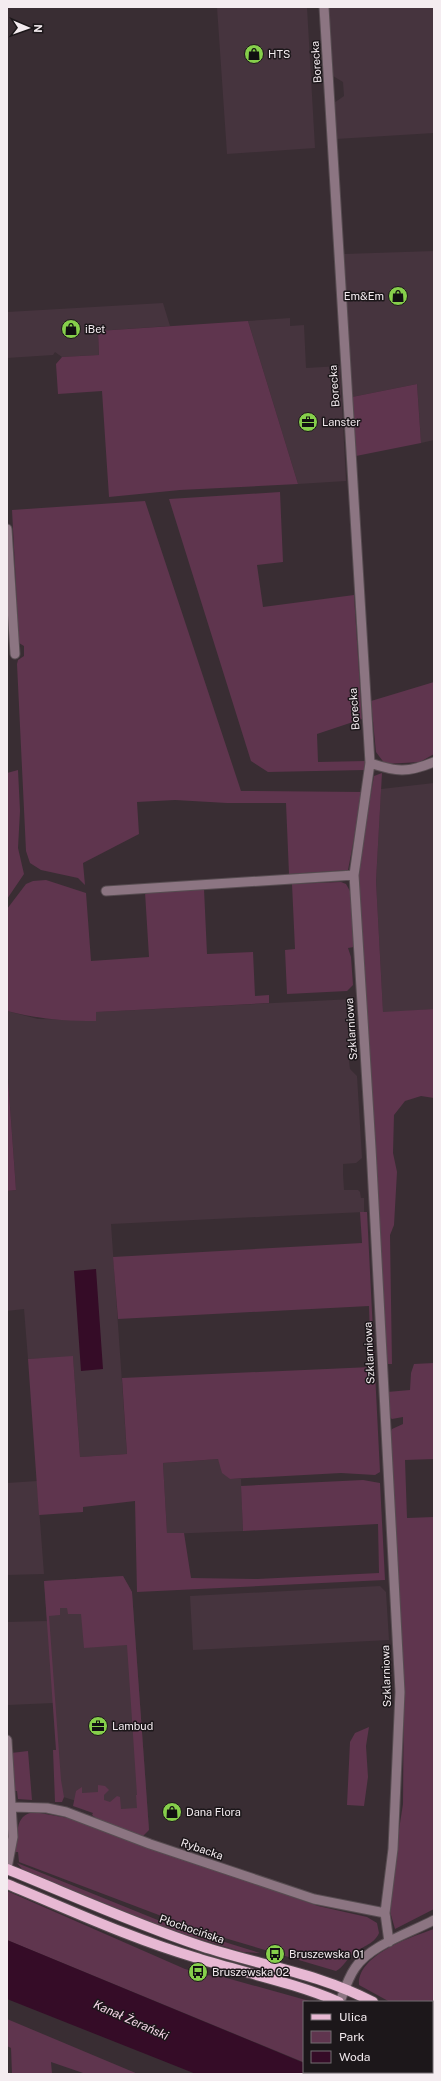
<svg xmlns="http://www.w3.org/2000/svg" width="441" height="2081" viewBox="0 0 441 2081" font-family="'Public Sans',sans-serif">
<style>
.built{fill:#46343e}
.green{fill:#5f354e}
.water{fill:#350c27}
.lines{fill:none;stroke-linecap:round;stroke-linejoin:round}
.minor-casing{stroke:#574c51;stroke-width:11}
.major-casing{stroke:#574c51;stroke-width:12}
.minor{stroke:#8c7582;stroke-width:9}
.major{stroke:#e7b8d3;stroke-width:10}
.labels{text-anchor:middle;stroke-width:3;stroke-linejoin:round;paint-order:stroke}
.poi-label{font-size:11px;fill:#f4ecf0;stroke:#1c171a;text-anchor:start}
.street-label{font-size:11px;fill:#f4ecf0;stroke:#1c171a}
.water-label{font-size:12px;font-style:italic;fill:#f5d6e7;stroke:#1c171a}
</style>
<rect width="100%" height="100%" fill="#392d33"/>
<path class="built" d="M217 7H307L315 148 227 154Z
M329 7H434V133L336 139 334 103 344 96 343 82 333 76Z
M434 251V440L421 443 417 384 352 397 344 254Z
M163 303 170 326 98 331 99 355 62 357 55 352 53 355 7 358V312Z
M290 318V326L304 325 306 368 340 366 346 481 298 484 248 321Z
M434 783V1009L383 1013 376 881 381 789Z
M353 999 356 1053 349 1061 350 1069 357 1076 362 1158 356 1163 343 1164V1174L344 1190H358L360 1192 361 1198H364V1212L111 1224 127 1454 80 1457 73 1357 28 1359 24 1309 7 1311V1191L16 1190 7 1065V1011L38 1019 96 1020 95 1012Z
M218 1459 230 1479H241L243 1531 167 1534 163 1463Z
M37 1481 44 1574 7 1575V1483Z
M123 1576 132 1592 149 1830 85 1810 83 1803 60 1796 53 1703 8 1705 7 1622 47 1621 44 1581Z
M380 1586 386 1592 389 1640 193 1650 190 1596Z"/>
<path class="green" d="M248 321 298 484 180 490 109 497 102 391 58 394 56 364 62 357 99 355 98 331Z
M417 384 421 443 356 456 352 397Z
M280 492 283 562 257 565 263 607 354 595 362 719 317 734 318 762 366 761 365 770 268 772 251 761 169 499Z
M145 501 241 791 363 792 348 870 289 874 286 803H227L175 800 137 802 139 834 83 863 85 885 78 878 41 870 30 863 26 851 17 664 18 660 24 656V646L19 643 12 510Z
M434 682V754L420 762 385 764 376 752 371 701Z
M18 770 20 811 18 848 24 874 7 899V773Z
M382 773 376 881 383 1012 434 1009V1098L421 1096 405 1101 394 1115 393 1153 397 1172 394 1225 390 1235 392 1364H386L378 1191 358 882 360 855 374 776Z
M46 880 86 893 91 961 149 957 145 892 204 889 207 954 253 952 255 996 269 995V1003L96 1012V1021C62 1021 40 1019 7 1011V909L26 884 33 881Z
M341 882 346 884 351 893 354 947 348 948 351 957 353 985 347 991 287 994 285 950 295 949 292 884Z
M7 1065 16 1190 7 1191Z
M360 1212H367L380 1472 375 1475 341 1473 230 1479 222 1473 218 1459 163 1463 167 1533H184L191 1578 257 1579 379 1573 378 1524 243 1531 241 1486 363 1480 380 1483 385 1580 137 1592 135 1501 83 1507V1512L39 1515 28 1359 73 1356 80 1457 127 1454 122 1378 371 1367 369 1306 118 1319 113 1257 362 1243Z
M434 1363V1459L405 1460 407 1518 434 1517V1909L395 1929 389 1908 391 1881 403 1804 404 1683 390 1433 392 1429 403 1424V1417L392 1419 389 1417 387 1392 410 1390 411 1373 414 1364Z
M123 1576 132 1592 149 1830 142 1837 104 1824 92 1815 93 1813 73 1806 76 1791 82 1787V1793L98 1792V1785L105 1786 109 1790 104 1795V1800L110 1802 117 1796 120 1797 121 1809 137 1808 136 1795H137L127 1645 84 1648 81 1614H68L67 1608H60V1615L49 1616 61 1780 64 1797 62 1802H55L53 1750H56L44 1581Z
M369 1727 366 1746 368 1777 364 1806 347 1805 350 1742 355 1733Z
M28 1751 32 1800 18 1799 17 1791H14L11 1753Z
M34 1812 68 1818 318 1906 367 1917 377 1923 379 1933C374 1945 360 1947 351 1955 346 1961 343 1967 336 1971L201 1931 19 1862 18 1852H15C19 1836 13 1815 34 1812Z
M17 1863 170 1925 260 1953 243 1952 173 1931 23 1870Z
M7 1891 185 1969 206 1975 223 1977 313 2002H304L303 2062 7 1940Z
M434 1929V2026L432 2025V2002H390L359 1985C357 1955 411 1937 434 1929Z
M7 2019 138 2074H86L51 2062 52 2074H12L11 2048 7 2046Z
M432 2058 434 2059V2074H334L329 2072H432Z"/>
<path class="water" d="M96 1269 103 1369 81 1371 74 1271Z
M7 1940 304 2063V2072H328L333 2074H196L7 1999Z"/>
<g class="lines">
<g class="minor-casing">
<path id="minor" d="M324 7 370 763 354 875 371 1148 400 1692 393 1849 385 1913 389 1942
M7 529 15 654
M370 763C397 772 407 773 434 762
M106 891 354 875
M7 1740 13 1837 7 1868
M12 1807 47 1808 66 1812 150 1844 314 1899 385 1913
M340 2002C344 1991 348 1978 355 1968 370 1945 410 1933 434 1920
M310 2074 311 2072"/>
</g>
<g class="major-casing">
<path id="major" d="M7 1869C71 1895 135 1924 201 1946 258 1965 319 1973 373 2002
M7 1884C70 1910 132 1939 197 1958 244 1973 293 1982 339 2002
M432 2034 434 2035
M432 2046H434"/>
</g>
<use href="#minor" class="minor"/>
<use href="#major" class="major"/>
</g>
<defs>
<g id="shop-disc" transform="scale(1)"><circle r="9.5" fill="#86cf4b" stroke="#1c171a"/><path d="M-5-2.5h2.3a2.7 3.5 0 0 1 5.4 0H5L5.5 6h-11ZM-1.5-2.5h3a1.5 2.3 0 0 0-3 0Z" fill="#111"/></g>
<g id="office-disc" transform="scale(1)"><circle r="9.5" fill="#86cf4b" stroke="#1c171a"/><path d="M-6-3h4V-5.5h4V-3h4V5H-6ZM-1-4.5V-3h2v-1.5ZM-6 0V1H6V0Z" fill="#111"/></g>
<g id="bus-disc" transform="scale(1)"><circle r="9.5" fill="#86cf4b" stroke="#1c171a"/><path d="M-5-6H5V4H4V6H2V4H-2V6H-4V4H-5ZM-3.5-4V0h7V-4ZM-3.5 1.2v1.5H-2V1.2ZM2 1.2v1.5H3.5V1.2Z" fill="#111"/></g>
</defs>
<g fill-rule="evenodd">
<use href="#shop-disc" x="254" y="54"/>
<use href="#shop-disc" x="398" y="296"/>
<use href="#shop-disc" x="71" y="329"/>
<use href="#office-disc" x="308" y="422"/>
<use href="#office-disc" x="98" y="1726"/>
<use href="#shop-disc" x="172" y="1812"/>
<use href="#bus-disc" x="275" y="1954"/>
<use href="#bus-disc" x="198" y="1972"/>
</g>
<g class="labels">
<g class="poi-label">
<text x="268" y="58">HTS</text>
<text x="384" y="300" text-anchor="end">Em&amp;Em</text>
<text x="85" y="333">iBet</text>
<text x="322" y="426">Lanster</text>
<text x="112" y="1730">Lambud</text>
<text x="186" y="1816">Dana Flora</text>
<text x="289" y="1958">Bruszewska 01</text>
<text x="212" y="1976">Bruszewska 02</text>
</g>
<g class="street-label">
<text transform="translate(316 62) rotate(-94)" y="4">Borecka</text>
<text transform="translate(334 386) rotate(-94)" y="4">Borecka</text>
<text transform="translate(354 709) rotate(-94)" y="4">Borecka</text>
<text transform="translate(351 1029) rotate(-94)" y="4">Szklarniowa</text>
<text transform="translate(369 1353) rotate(-93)" y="4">Szklarniowa</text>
<text transform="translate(386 1676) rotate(-92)" y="4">Szklarniowa</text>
<text transform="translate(202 1849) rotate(19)" y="4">Rybacka</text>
<text transform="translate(192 1929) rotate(19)" y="4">Płochocińska</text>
</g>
<g class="water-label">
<text transform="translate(131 2020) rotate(24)" y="4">Kanał Żerański</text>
</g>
</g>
<rect width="441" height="2081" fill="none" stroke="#f4ecf0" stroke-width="16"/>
<rect x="303" y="2001" width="130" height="72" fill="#1c171a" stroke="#726c70"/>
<rect x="311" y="2014" width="20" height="6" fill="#e7b8d3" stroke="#726c70"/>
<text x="339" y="2021" font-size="12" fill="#f4ecf0">Ulica</text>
<rect x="311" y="2031" width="20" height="12" fill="#5f354e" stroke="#726c70"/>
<text x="339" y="2041" font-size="12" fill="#f4ecf0">Park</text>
<rect x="311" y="2051" width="20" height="12" fill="#350c27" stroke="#726c70"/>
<text x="339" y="2061" font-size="12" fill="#f4ecf0">Woda</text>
<g transform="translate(28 28) rotate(92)" stroke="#1c171a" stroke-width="3" paint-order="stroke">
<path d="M0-3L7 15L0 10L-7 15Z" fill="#f4ecf0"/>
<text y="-6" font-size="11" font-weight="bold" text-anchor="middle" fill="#f4ecf0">N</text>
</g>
</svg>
